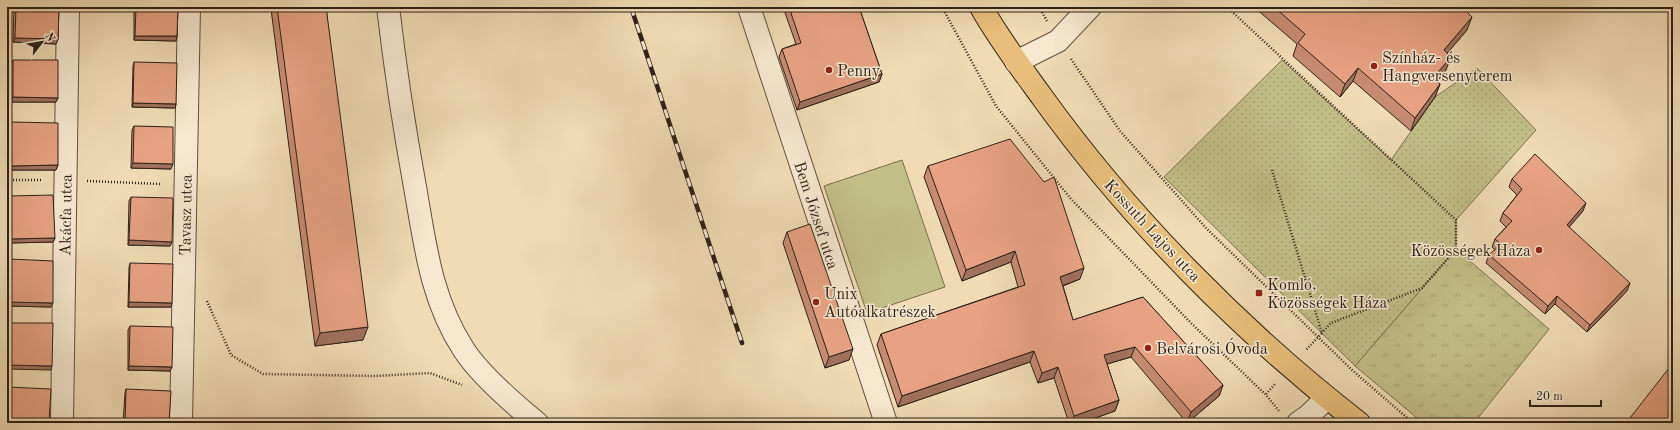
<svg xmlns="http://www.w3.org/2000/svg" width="1680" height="430" viewBox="0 0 1680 430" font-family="'Old Standard TT',serif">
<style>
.grass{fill:url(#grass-tufts);stroke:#787050}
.park{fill:url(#park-dots);stroke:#787050}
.garden{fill:#c1be88;stroke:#787050}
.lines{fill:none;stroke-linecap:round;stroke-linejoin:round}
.minor-casing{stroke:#5f503f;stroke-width:24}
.major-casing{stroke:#2f2118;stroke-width:24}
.path{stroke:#2f2118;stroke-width:2.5;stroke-dasharray:1 2;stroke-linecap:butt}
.minor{stroke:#f5e8ce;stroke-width:22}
.major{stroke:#e8be7a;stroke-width:22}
.rail-casing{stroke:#2f2118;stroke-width:4.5}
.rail{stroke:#f5e8ce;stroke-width:3;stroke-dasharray:9;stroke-linecap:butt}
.wall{fill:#c68b71;stroke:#2f2118}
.shaded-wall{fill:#a1715c;stroke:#2f2118}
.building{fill:#e6a283;stroke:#2f2118}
.poi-dot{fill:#8f2418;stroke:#f5e8ce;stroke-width:1.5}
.labels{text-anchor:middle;stroke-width:3;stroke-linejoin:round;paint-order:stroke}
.poi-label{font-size:16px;fill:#2f2118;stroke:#f5e8ce;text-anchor:start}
.street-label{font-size:16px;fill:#2f2118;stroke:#f5e8ce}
</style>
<defs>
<pattern id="grass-tufts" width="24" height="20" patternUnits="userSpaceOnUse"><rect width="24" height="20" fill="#c1be88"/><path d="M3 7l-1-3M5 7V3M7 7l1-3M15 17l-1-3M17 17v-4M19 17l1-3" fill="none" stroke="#a6a375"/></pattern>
<pattern id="park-dots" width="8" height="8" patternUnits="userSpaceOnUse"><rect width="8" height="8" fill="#c1be88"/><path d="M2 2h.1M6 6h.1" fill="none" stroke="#a6a375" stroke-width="1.8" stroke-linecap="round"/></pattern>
</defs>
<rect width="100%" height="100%" fill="#f0dbb4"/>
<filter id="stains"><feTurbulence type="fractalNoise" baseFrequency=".005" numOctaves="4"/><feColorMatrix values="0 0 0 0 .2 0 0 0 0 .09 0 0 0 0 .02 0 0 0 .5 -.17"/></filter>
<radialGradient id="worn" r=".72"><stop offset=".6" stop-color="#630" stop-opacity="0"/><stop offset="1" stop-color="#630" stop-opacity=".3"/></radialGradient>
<path class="grass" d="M1456 249 1549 329 1474 423H1423L1355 366Z"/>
<path class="park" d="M1282 60 1391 160 1435 97 1477 68 1536 130 1456 220V249L1355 366 1164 177Z"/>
<path class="garden" d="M902 160 945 287 867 313 824 186Z"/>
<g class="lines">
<g class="minor-casing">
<path id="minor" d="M388 7C395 67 404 127 415 187 425 244 431 300 464 350 480 375 514 404 537 423
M749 7 886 423
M1016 62 1058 41 1090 7
M62 423 68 7
M181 423 189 7
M1298 423 1308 416 1327 398"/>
</g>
<g class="major-casing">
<path id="major" d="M981 7C999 39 1021 68 1042 97 1129 218 1242 332 1359 423"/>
</g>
<path class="path" d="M942 7 996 106 1071 199 1192 324 1266 395 1279 411
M1039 7 1047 21
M1227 7 1456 220V249L1422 288 1331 323 1322 333
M1071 59 1120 131 1206 228 1352 370 1413 423
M1272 170 1322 333 1306 350
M7 180H42
M87 181 162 184
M207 301 231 355 263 374 375 376 430 373 462 385
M1266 394 1276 383
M1269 423 1276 420"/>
<use href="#minor" class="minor"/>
<use href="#major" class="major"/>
<g class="rail-casing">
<path id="rail" d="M631 7 742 343"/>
</g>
<use href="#rail" class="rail"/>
</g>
<path class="wall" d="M14 7H59L58 39 56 44 13 42Z
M134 7H178L177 36 176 41 134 40Z
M272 7H326L363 340 315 346 271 9Z
M783 7H859L882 74 879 82 797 110 779 57 782 49 796 44Z
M1254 7H1462L1467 30 1447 53 1446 70 1437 81 1440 84 1435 97 1411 131 1353 81 1340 97 1293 56 1297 44Z
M13 60 58 98 56 102H11V64Z
M134 62 176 104 175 108 132 107 133 66Z
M10 122 58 165 56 170H8V127Z
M134 126 171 169 131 168 132 130Z
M928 166 1080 279 1063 286 1073 320 1143 297 1223 385 1219 396 1187 423 1131 357 1107 364 1119 400 1115 411 1081 423H1069L1054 378 1038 383 1030 362 898 407 877 345 881 334 1018 287 1011 262 962 281 924 177Z
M1512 179 1583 211 1569 227 1627 291 1587 332 1555 304 1545 314 1486 263 1489 255 1495 250 1492 247 1495 239 1506 227 1500 221 1503 213 1517 195 1509 187Z
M8 196 55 238 53 242 8 243 7 199Z
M131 197 172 242 170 246 128 245 129 201Z
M787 232 849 360 825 368 783 243Z
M9 259 51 307 7 306 8 264Z
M130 263 171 307H128L129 267Z
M130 326 172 367 170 371 128 370V330Z
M126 389 169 423H123L125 393Z"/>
<path class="shaded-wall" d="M1472 17 1467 30 1439 63 1444 50Z
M135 36H177L176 41 134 40Z
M15 38 58 39 56 44 13 42Z
M1451 57 1446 70 1429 91 1433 78Z
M1358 68 1353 81 1340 97 1345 84Z
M882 74 879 82 797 110 800 102Z
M1440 84 1435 97 1411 131 1415 118Z
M13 97 58 98 56 102H11Z
M133 103 176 104 175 108 132 107Z
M133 163 173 164 171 169 131 168Z
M58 165 56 170H8L10 166Z
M1586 203 1583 211 1564 233 1567 225Z
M55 238 53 242 8 243 9 239Z
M129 240 172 242 170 246 128 245Z
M1015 251 1011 262 962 281 966 270Z
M1084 268 1080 279 1056 288 1060 277Z
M1630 283 1627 291 1587 332 1590 325Z
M1557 296 1555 304 1545 314 1548 306Z
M8 302 53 303 51 307 7 306Z
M129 302 172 303 171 307H128Z
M368 327 363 340 315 346 320 333Z
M1135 347 1131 357 1100 366 1104 355Z
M853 349 849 360 825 368 829 357Z
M1034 351 1030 362 898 407 902 396Z
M7 365 52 366 51 370 7 369Z
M129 366 172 367 170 371 128 370Z
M1058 367 1054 378 1038 383 1042 373Z
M1223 385 1219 396 1187 423 1191 412Z
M1119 400 1115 411 1081 423H1072L1074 416Z"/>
<path class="building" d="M16 7H59L58 39 15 38Z
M136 7H178L177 36H135Z
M277 7H326L368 327 320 333Z
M789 7H859L882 74 800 102 782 49 801 43Z
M1274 7H1462L1472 17 1444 50 1451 57 1433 78 1440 84 1415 118 1358 68 1345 84 1298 43 1305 34Z
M13 60H58V98L13 97Z
M134 62 177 63 176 104 133 103Z
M10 122 58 123V165L10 166Z
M134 126 173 127V164L133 163Z
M1010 139 1044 182 1054 177 1084 268 1060 277 1073 320 1143 297 1223 385 1191 412 1135 347 1104 355 1119 400 1074 416 1058 367 1042 373 1034 351 902 396 881 334 1025 285 1015 251 966 270 928 166Z
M1535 154 1586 203 1567 225 1630 283 1590 325 1557 296 1548 306 1489 255 1501 244 1495 239 1512 221 1503 213 1522 189 1512 179Z
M53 195 55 238 9 239 8 196Z
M131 197 173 198 172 242 129 240Z
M810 224 853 349 829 357 787 232Z
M9 259 53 261V303L8 302Z
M130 263 173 264 172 303 129 302Z
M7 323H53L52 366 7 365Z
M130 326 173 327 172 367 129 366Z
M1673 363V423H1626Z
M7 387 51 389 49 423H7Z
M126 389 171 391 169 423H125Z"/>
<g class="poi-dot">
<circle cx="1374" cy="66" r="4"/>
<circle cx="829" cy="70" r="4"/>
<circle cx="1539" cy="250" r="4"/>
<rect x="1255" y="289" width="8" height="8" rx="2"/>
<circle cx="816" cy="302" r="4"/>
<circle cx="1148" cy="348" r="4"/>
</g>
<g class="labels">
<g class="poi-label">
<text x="1382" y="63">Színház- és<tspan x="1382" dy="18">Hangversenyterem</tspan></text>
<text x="837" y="76">Penny</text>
<text x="1531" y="256" text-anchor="end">Közösségek Háza</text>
<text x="1267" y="290">Komló,<tspan x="1267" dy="18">Közösségek Háza</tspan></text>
<text x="824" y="299">Unix<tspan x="824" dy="18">Autóalkatrészek</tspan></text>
<text x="1156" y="354">Belvárosi Óvoda</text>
</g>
<g class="street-label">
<text transform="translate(65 215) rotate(-89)" y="6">Akácfa utca</text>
<text transform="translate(185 215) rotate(-89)" y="6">Tavasz utca</text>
<text transform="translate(817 215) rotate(72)" y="6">Bem József utca</text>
<text transform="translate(1153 230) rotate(47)" y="6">Kossuth Lajos utca</text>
</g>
</g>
<rect width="1680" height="430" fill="none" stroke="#f0dbb4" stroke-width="24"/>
<rect x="8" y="8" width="1664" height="414" fill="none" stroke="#2f2118" stroke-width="2"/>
<rect x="12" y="12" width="1656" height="406" fill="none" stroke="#2f2118"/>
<g transform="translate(42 42) rotate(59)" stroke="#f5e8ce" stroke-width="3" paint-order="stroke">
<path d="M0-3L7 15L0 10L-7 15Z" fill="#2f2118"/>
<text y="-6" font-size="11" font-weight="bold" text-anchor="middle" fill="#2f2118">N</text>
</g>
<path d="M1530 400v6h71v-6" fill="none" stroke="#2f2118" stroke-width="2"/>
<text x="1536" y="400" font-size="12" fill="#2f2118" stroke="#f5e8ce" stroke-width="3" paint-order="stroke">20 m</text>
<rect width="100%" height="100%" filter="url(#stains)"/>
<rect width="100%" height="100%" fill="url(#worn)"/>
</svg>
